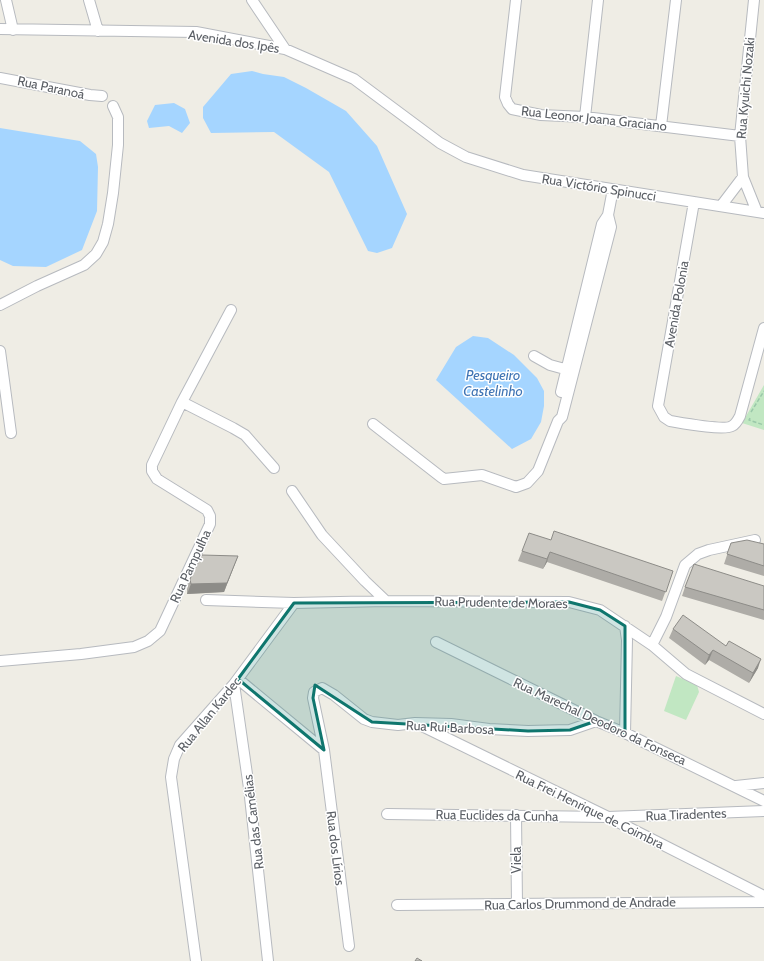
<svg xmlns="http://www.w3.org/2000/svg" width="764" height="961" viewBox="0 0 764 961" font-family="Cabin,sans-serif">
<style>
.green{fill:#c1e7c2}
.water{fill:#a5d5ff}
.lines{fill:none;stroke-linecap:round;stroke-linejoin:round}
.minor-casing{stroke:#b7babf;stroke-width:12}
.path{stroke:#9ac8a9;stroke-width:1.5;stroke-dasharray:4 2;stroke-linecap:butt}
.minor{stroke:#fff;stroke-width:10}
.wall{fill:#aeaca7}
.shaded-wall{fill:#8d8c88}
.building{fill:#cac8c2;stroke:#8d8c88}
.marked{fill:#0f766e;fill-opacity:0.2;stroke:#0f766e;stroke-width:3;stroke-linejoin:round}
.labels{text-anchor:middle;stroke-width:3;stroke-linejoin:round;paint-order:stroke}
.street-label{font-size:13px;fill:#5c6066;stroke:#fff}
.water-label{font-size:14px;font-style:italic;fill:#3f74b4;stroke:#fff}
</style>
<rect width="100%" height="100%" fill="#efede5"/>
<path class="green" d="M764 385V430L742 423Z
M676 676 697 685 699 692 686 720 664 711Z"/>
<path class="water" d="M252 71 263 74 284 77 306 88 346 111 377 146 407 214 392 248 377 253 368 251 329 172 274 132 211 133 203 118V107L231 74Z
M174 103 185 109 190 123 182 133 169 126 149 128 147 121 155 105Z
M0 128 80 141 96 154 98 167 97 211 82 250 46 267 13 266 0 260Z
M473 336 488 338 514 355 537 378 544 391V406L541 422 531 439 512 449 436 380 456 347Z"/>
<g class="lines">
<g class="minor-casing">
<path id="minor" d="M6 0 13 30
M89 0 98 31
M252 0 285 49
M516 0 505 97 508 104 512 109 541 115 585 117 740 136
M754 0 740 136 743 177 757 212
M0 29 196 32 285 49 354 79 440 143 466 157 523 175 764 213
M0 78 90 95 102 96
M585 117 598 0
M661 126 676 0
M694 202 658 406 664 417 670 421C682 423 724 431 732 426 736 424 738 420 740 416L764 328
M721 206 743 177
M0 305 37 286 84 265 96 254 103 242 108 224 113 193 118 145V117L113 106
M0 351 11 433
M534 356 550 365 572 371
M561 392 602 224 608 215
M182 402 233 428 245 435 274 468
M373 424 441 477 444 479 482 475 516 487 527 483 538 471 558 421 562 417 611 227 608 215 613 189
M292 491 322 535 365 581 386 601
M206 600 294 603 386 601 569 602 600 610 652 645 686 674 764 714
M436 642 596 721 625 733 764 801
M652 645 666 617 685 565 698 554 709 550 755 540
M0 661 81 654 134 647 148 641 160 631 210 524V516L207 510 157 479 152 471V465L182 402 231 310
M238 679 324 750
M234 684 249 788 268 961
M420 725 608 817 764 896
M625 733 627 640 625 626
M736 786 764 783
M387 814 608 817 764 811
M516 815 517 904
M397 905 764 902
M349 946 324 750 313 698 314 692 322 688 334 695 364 719 372 722 398 725 415 723 451 724 489 729 528 731 570 730 596 721
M196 961 171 777 174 759 180 745 234 684 294 603"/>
</g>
<path class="path" d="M751 412 764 391
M750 418 749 420 764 425"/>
<use href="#minor" class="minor"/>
</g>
<path class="wall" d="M551 540 673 571 662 601 547 562 543 569 518 561 522 551Z
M731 543 764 544V576L724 564Z
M238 556 224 592 187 594V589L190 579Z
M764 586V620L682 596 685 587Z
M673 629 726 646 758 668 749 683 709 660 705 665 669 638Z"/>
<path class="shaded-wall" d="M550 552 547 562 543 569 547 559Z
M238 556 224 592 187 594 191 584Z
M713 650 709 660 705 665 709 655Z
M761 659 758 668 749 683 753 673Z"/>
<path class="building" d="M554 531 673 571 666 592 550 552 547 559 522 551 529 533 551 540Z
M747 540 764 544V566L727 554 731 543Z
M202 555 238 556 227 583 191 584 190 579Z
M694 564 764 586V610L685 587Z
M683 615 726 646 729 641 761 659 753 673 713 650 709 655 673 629Z
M417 958 422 961H415Z"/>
<path class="marked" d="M569 602 600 610 625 626V733L596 721 570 730 528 731 372 722 315 685 313 698 324 750 238 679 294 603Z"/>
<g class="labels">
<g class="street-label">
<text transform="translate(234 41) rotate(9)" y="5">Avenida dos Ipês</text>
<text transform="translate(51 87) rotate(12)" y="5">Rua Paranoá</text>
<text transform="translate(745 88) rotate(-85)" y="5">Rua Kyuichi Nozaki</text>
<text transform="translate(594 118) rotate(6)" y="5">Rua Leonor Joana Graciano</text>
<text transform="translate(599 187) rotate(9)" y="5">Rua Victório Spinucci</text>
<text transform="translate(676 304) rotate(-80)" y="5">Avenida Polonia</text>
<text transform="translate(190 566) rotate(-65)" y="5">Rua Pampulha</text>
<text transform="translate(501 602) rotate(1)" y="5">Rua Prudente de Moraes</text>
<text transform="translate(209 714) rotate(-51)" y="5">Rua Allan Kardec</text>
<text transform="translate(600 721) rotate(25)" y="5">Rua Marechal Deodoro da Fonseca</text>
<text transform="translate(450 727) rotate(3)" y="5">Rua Rui Barbosa</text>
<text transform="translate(590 809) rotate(26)" y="5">Rua Frei Henrique de Coimbra</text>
<text transform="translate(686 814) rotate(-2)" y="5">Rua Tiradentes</text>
<text transform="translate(497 815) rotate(1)" y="5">Rua Euclides da Cunha</text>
<text transform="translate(253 822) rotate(-97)" y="5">Rua das Camélias</text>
<text transform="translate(336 848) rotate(83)" y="5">Rua dos Lírios</text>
<text transform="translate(516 860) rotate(-90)" y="5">Viela</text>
<text transform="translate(580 903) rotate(-1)" y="5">Rua Carlos Drummond de Andrade</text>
</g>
<g class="water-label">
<text x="493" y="380">Pesqueiro<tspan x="493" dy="16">Castelinho</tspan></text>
</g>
</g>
</svg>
